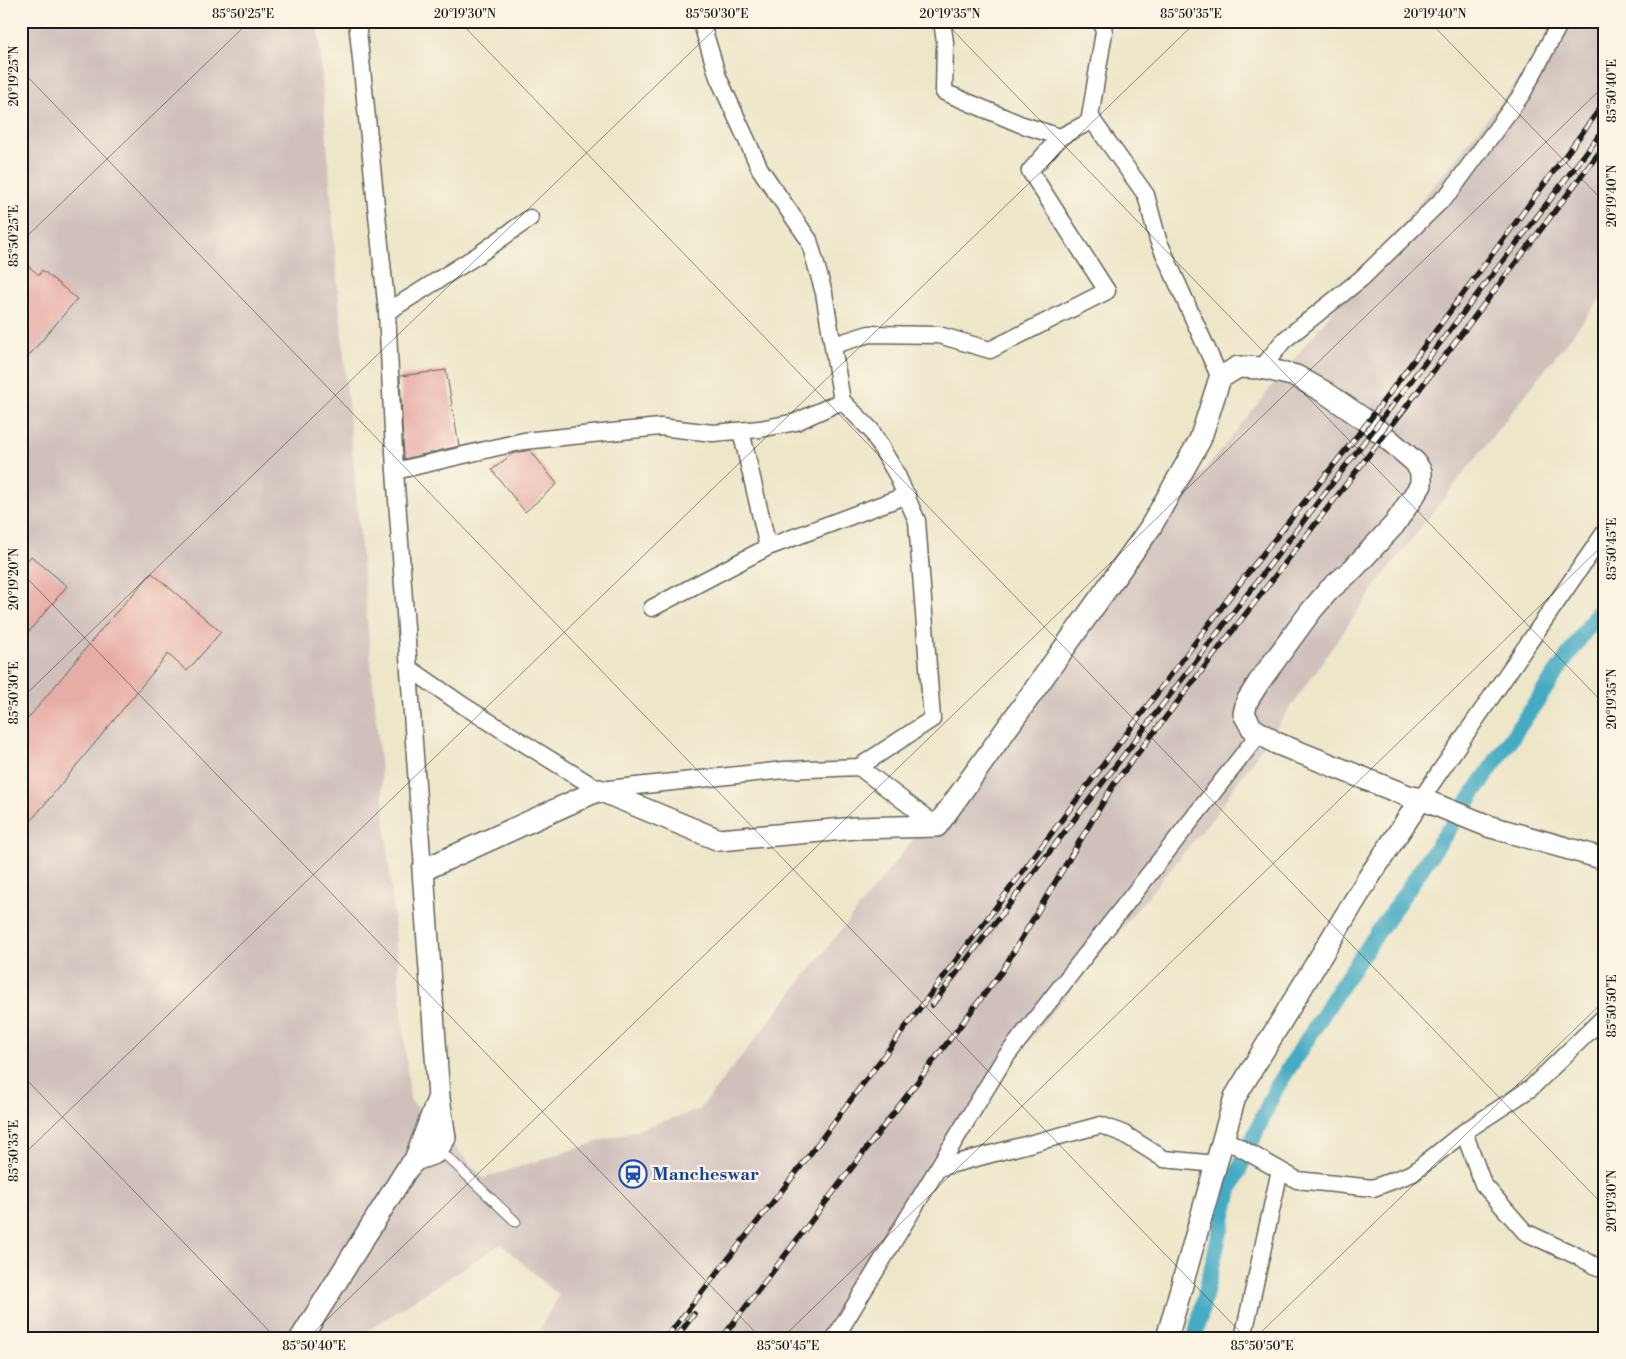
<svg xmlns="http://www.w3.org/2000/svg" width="1626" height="1359" viewBox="0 0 1626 1359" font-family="'Libre Bodoni',serif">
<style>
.industrial{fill:#cfc0bb}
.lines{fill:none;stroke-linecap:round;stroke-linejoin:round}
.canal{stroke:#44abc3;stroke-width:16}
.building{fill:#e7aca5}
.service-casing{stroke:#656359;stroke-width:11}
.minor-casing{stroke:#656359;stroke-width:19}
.tertiary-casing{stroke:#656359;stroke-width:24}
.service{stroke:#fff;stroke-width:9}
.minor{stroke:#fff;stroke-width:16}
.tertiary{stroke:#fff;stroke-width:21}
.rail-casing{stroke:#1c1c1c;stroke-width:5.5}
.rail{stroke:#fcf5e5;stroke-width:4;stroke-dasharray:11;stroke-linecap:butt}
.ticks{fill:none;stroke:#1c1c1c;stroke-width:1;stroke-opacity:0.45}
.labels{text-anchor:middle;stroke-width:4.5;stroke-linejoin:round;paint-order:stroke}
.transit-label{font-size:18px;font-weight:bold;fill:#164399;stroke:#fcf5e5;text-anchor:start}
.neatline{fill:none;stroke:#1c1c1c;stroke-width:2}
.ticks-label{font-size:12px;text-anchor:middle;fill:#1c1c1c}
</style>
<rect width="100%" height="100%" fill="#fcf5e5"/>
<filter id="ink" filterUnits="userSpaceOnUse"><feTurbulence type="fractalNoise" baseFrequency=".02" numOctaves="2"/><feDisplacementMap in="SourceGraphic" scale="10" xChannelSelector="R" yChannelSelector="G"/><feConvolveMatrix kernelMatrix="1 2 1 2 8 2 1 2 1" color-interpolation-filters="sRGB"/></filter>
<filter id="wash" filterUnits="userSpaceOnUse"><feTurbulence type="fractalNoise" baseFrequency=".0096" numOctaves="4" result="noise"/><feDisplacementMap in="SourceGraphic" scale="20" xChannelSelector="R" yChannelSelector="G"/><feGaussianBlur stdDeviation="1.12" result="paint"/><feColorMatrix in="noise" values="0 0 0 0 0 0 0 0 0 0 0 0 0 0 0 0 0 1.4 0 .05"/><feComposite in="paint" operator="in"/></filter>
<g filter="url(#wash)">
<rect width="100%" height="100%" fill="#ede6c9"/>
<path class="industrial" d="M21 21H318L337 279 410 1100 484 1178 699 1110 1232 436 1566 21H1605V293L1377 584 1214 816 1027 1043 823 1338H534L559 1296 501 1244 356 1338H21Z"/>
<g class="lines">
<path class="canal" d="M1195 1338 1230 1190 1275 1090 1343 983 1605 602"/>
</g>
<g id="blocks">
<path class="building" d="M21 260 39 275 42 270 77 299 21 365Z
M446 370 459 446 404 459 400 376Z
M530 450 557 484 525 512 492 470 512 454Z
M31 556 67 586 21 641V568Z
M152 573 221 632 187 671 168 654 21 833V727L110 619Z"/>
</g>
</g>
<g filter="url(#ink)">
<use href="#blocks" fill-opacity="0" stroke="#656359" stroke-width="1"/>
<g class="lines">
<g class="service-casing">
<path id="service" d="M439 1149 516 1222"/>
</g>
<g class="minor-casing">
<path id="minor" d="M357 21 387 312 395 471 423 870
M701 21 718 77 760 169 809 240 824 293 842 401 871 430 897 475 917 521 932 719 859 767 937 826
M942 21 945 42 944 92 1020 124 1060 137 1093 120
M1102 21 1104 32 1090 117 1146 195 1158 240 1220 378
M387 312 478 255 530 218
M834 345 869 334 939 335 990 350 1107 291 1030 171 1060 137
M1262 368 1283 341 1362 278 1450 192 1522 94 1561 21
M395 471 524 441 660 427 713 433 760 429 796 422 842 401
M768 547 907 495
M652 608 768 547 741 431
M409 668 464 706 599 790 784 770 859 767
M1421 799 1605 532
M1464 1132 1483 1184 1525 1232 1577 1256 1605 1271
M1223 1138 1297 1180 1373 1188 1413 1173 1464 1132 1531 1088 1605 1016
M938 1168 1101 1125 1124 1134 1164 1159 1216 1164
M835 1338 1004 1059 1259 734
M1243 1338 1280 1170"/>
</g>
<g class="tertiary-casing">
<path id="tertiary" d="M415 1160 438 1099
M301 1338 407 1169 415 1160 435 1153 445 1138 439 1098 423 870 599 790 719 840 856 828 937 826 1150 528 1200 440 1220 378 1238 367 1262 368 1296 376 1326 393 1368 422 1415 462 1421 472V485L1394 525 1353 569 1329 590 1311 611 1259 682 1247 701 1244 714 1252 728 1276 743 1408 796 1421 799 1491 827 1605 859
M1167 1338 1235 1097 1369 877 1421 799"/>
</g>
<use href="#service" class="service"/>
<use href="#minor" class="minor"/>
<use href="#tertiary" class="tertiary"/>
<g class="rail-casing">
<path id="rail" d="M932 1005 1605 128
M666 1338 798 1170 1243 579 1368 422 1605 102
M676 1338 694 1314
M722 1338 1002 971 1114 784 1406 407 1605 145"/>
</g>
<use href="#rail" class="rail"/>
</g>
</g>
<path class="ticks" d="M459 21 1605 1207M944 21 1605 705M1429 21 1605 203M21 70 1246 1338M21 242 250 21M21 572 761 1338M21 699 723 21M21 1074 276 1338M21 1157 1197 21M308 1338 1605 85M782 1338 1605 543M1255 1338 1605 1000"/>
<defs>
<g id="station-ring" transform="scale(1.4375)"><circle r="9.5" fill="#fcf5e5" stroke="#1a4fb4" stroke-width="1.5"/><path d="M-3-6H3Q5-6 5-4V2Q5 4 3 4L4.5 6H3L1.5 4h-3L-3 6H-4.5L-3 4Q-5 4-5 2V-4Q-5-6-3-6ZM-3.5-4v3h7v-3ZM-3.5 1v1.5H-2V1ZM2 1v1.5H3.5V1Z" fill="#1a4fb4"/></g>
</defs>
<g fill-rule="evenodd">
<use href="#station-ring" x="633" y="1174"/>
</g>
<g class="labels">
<g class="transit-label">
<text x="652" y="1180">Mancheswar</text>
</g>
</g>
<rect width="1626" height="1359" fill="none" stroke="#fcf5e5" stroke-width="55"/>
<rect x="28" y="28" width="1570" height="1304" class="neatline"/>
<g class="ticks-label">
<text x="243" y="18">85°50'25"E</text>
<text x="465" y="18">20°19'30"N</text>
<text x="717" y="18">85°50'30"E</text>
<text x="950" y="18">20°19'35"N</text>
<text x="1191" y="18">85°50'35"E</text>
<text x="1435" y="18">20°19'40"N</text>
<text transform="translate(14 76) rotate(-90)" y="4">20°19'25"N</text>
<text transform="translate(1612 91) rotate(-90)" y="4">85°50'40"E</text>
<text transform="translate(1612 196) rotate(-90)" y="4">20°19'40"N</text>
<text transform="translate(14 236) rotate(-90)" y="4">85°50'25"E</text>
<text transform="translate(1612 549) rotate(-90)" y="4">85°50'45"E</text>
<text transform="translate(14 579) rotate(-90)" y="4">20°19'20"N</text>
<text transform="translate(14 693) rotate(-90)" y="4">85°50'30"E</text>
<text transform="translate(1612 699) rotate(-90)" y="4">20°19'35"N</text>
<text transform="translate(1612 1006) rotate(-90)" y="4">85°50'50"E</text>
<text transform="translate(14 1151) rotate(-90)" y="4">85°50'35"E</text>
<text transform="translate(1612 1201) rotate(-90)" y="4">20°19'30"N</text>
<text x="314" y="1350">85°50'40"E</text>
<text x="788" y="1350">85°50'45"E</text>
<text x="1262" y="1350">85°50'50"E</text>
</g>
</svg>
